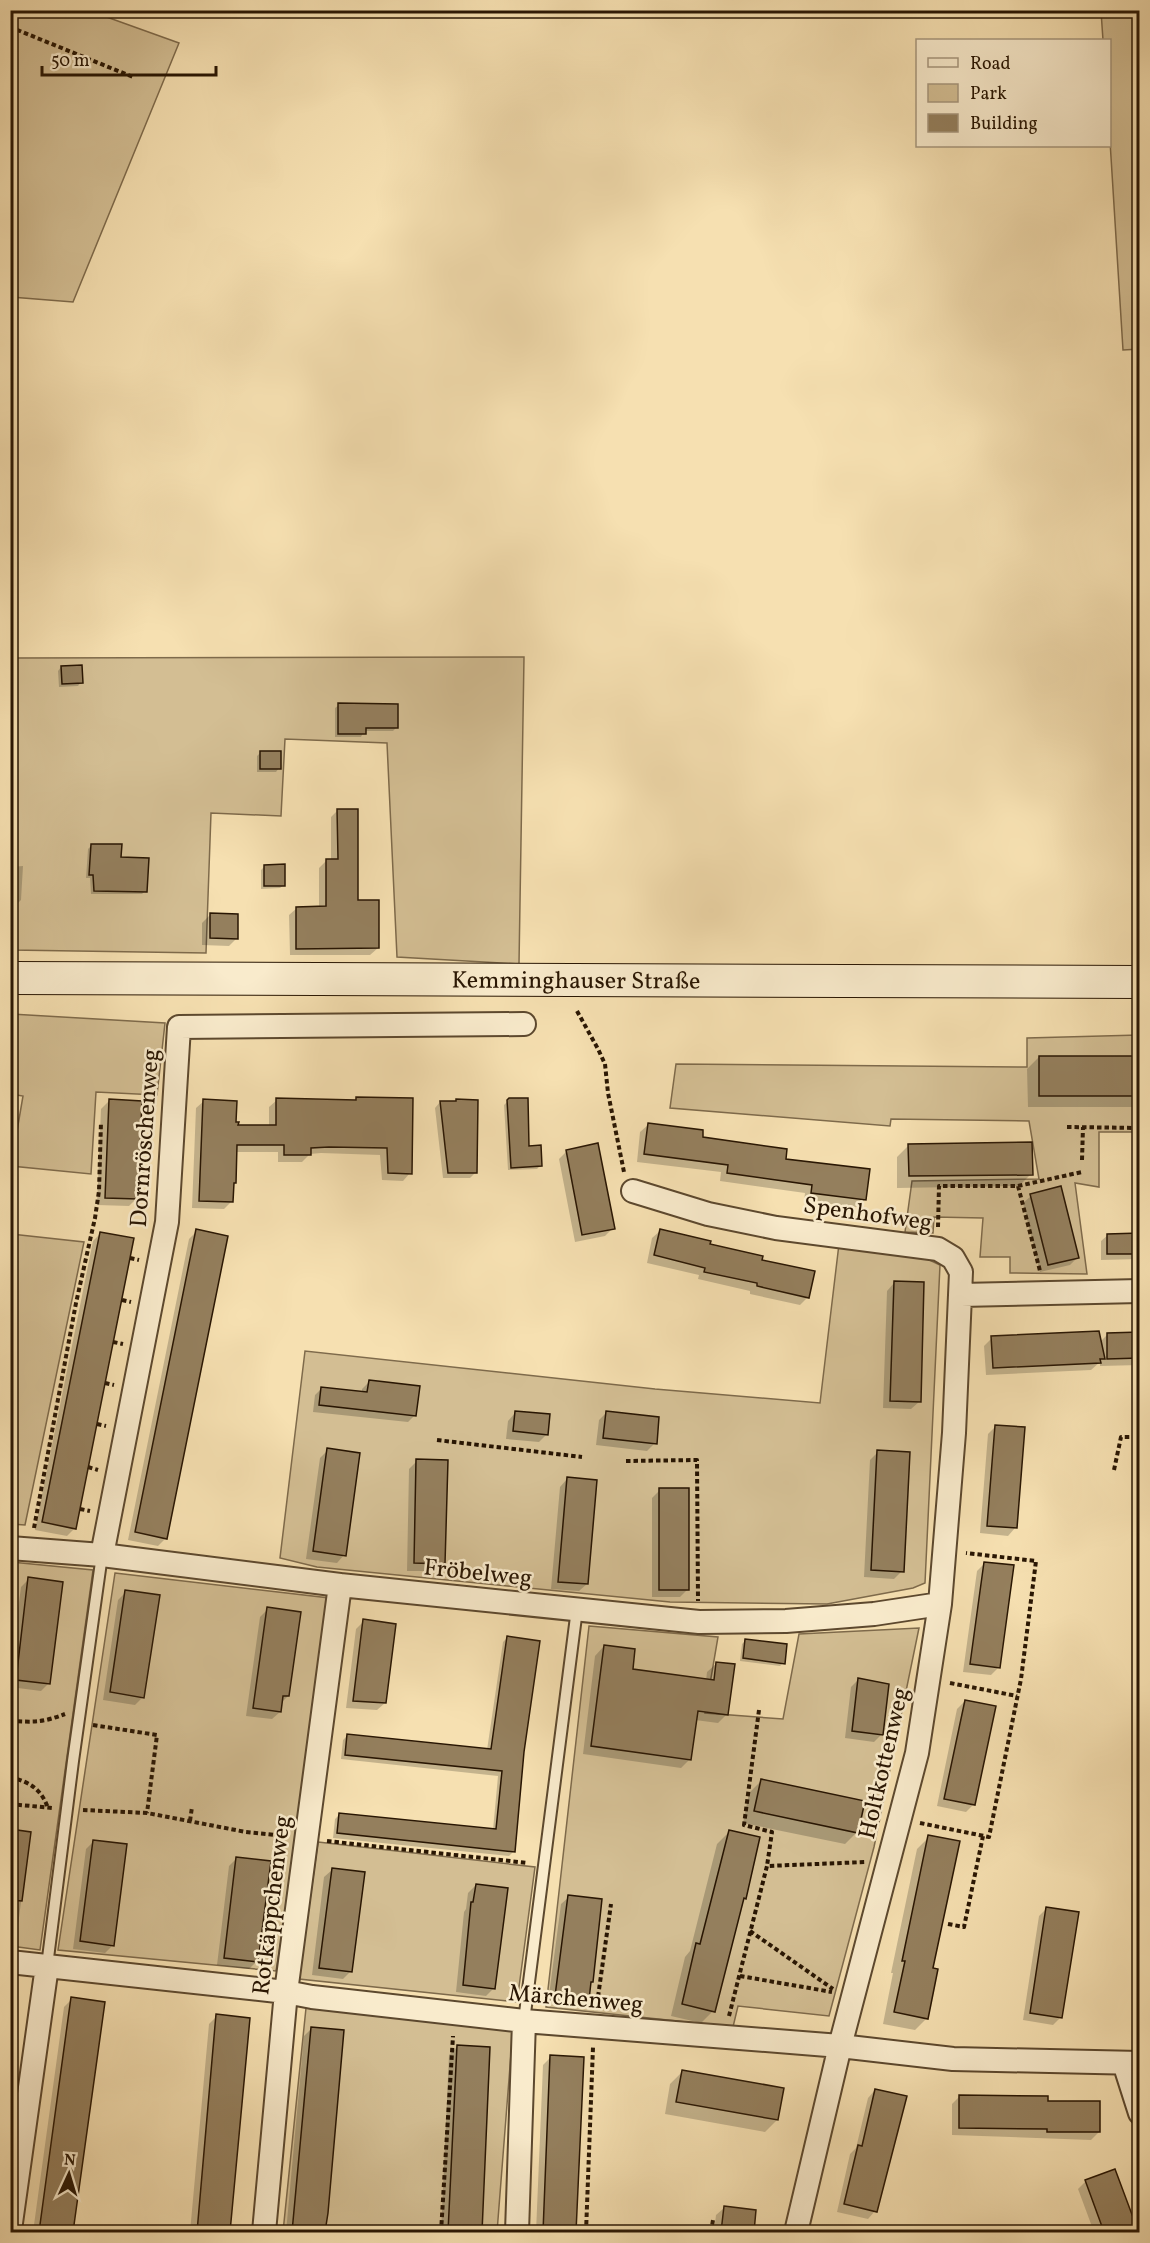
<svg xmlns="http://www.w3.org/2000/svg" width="1150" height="2243" viewBox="0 0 1150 2243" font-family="Vollkorn,serif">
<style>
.green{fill:#d3be93;stroke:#7e6a4b;stroke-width:1.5}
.shadow{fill:#0003}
.building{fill:#947f5d;stroke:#291603;stroke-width:1.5}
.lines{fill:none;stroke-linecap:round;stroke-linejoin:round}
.service-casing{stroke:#5c482e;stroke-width:14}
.minor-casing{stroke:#5c482e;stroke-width:26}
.secondary-casing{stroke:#291603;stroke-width:34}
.path{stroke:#291603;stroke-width:4;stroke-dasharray:4.5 3;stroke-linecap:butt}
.service{stroke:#f9ebcc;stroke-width:10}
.minor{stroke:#f9ebcc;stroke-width:22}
.secondary{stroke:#f9ebcc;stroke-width:32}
.labels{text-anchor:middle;stroke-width:5;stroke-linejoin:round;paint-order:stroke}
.street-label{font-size:24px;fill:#291603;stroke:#f9ebcc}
</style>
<rect width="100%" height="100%" fill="#f6e0b1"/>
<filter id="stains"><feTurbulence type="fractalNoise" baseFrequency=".00333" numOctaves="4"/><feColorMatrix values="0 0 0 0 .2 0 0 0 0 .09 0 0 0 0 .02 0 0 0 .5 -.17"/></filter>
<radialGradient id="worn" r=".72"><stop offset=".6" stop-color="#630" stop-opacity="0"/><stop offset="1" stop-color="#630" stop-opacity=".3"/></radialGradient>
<path class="green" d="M10 11H90L179 43 73 302 11 297Z
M1101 11H1139L1140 349 1123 350 1110 141V40H1103Z
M524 657 519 964 397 957 387 743 285 739 281 816 211 813 206 953 11 950V658Z
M11 1014 165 1023 157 1095 96 1092 91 1174 11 1166 23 1096 11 1094Z
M1139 1035V1132H1099V1187L1075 1183 1087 1274 1010 1273V1257H980L983 1218 934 1217 933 1233 905 1232 912 1181 1039 1179 1029 1121 891 1119 890 1126 670 1108 676 1064 1027 1067V1038Z
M11 1234 84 1242 25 1525 11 1524Z
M839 1244 919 1255 940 1265 925 1583 913 1588 827 1604 670 1602 317 1567 280 1558 305 1351 655 1389 820 1403Z
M11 1562 93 1570 40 1950 11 1946Z
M115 1573 338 1599 276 1971 58 1950Z
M589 1626 718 1637 705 1713 783 1719 799 1634 919 1628 874 1847 829 2016 738 2006 733 2027 546 2007Z
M318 1842 535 1867 517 2002 299 1979Z
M306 2008 513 2028 497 2232H283Z"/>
<path class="shadow" d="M61 667 81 682 78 686 59 687 58 671Z
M339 705 397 727 393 731H364L361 737H335V708Z
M260 753 279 768 276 772H257V756Z
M338 810 357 902 378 948 370 955H290L289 915 297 908H319V868L326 861H331V817Z
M92 845 119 858 145 891 142 894H91L90 878H86L88 849Z
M23 866 21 900 18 903H10V867Z
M265 866 284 885 280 888 261 889V870Z
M210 915 237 938 229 946 202 945V923Z
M1039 1057H1140V1107H1028L1027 1069Z
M356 1098 410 1173 403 1181 382 1180 380 1155 321 1153 310 1154 302 1162H278V1152H235V1183L232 1186 231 1202 224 1209 192 1208 196 1108 204 1101 237 1127H269V1107L277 1100 354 1101Z
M509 1100 527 1147 541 1165 537 1169 508 1170 504 1105Z
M109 1101 137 1198 129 1206 97 1205 101 1109Z
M440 1102 475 1173 470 1178H443L435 1108Z
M648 1125 784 1160 865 1200 857 1207 804 1201 805 1193 720 1181 721 1172 637 1162 640 1132Z
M909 1145 1031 1174 1019 1186 897 1188V1157Z
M567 1151 613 1228 605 1236 575 1242 559 1159Z
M1031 1196 1078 1257 1070 1265 1040 1272 1023 1203Z
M197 1231 166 1538 158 1546 128 1540 189 1239Z
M660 1231 760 1261 808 1297 800 1305 750 1294V1291L698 1279 699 1275 647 1263 652 1238Z
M101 1233 75 1528 67 1536 35 1530 93 1241Z
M1140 1234V1259L1101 1260V1241L1108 1235Z
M894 1283 919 1402 911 1409 883 1408 887 1291Z
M1140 1333V1365L1100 1366V1362L1091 1370 986 1375 984 1346 992 1338 1100 1342 1108 1334Z
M369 1382 415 1415 408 1422 313 1412 315 1395 322 1388 362 1393V1389Z
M515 1413 547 1434 539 1442 506 1439 508 1421Z
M606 1413 655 1443 647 1451 596 1445 599 1420Z
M996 1426 1015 1528 1008 1536 980 1533 988 1434Z
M328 1450 344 1555 337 1563 306 1559 320 1458Z
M878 1452 902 1571 894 1579 864 1577 870 1460Z
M417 1461 444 1563 436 1571H407L409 1469Z
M567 1479 587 1584 579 1591 551 1589 560 1487Z
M660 1490 688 1589 680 1597H652V1498Z
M985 1563 999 1667 991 1675 963 1672 977 1571Z
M29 1579 49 1683 41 1691 10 1687V1671L21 1587Z
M126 1592 143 1697 135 1705 103 1700 118 1600Z
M268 1609 288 1696 281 1703 280 1712 272 1719 246 1716 260 1617Z
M364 1621 385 1703 377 1710 346 1708 356 1629Z
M507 1638 523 1752 514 1851 509 1856 333 1838 335 1819 340 1814 493 1830 498 1776 341 1759 343 1740 348 1735 487 1750 503 1642Z
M745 1641 783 1663 780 1666 740 1661 742 1644Z
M604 1646 631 1671 706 1681 707 1672 717 1663 727 1714 718 1723 695 1720 690 1759 681 1768 583 1754 595 1656Z
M859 1679 882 1734 874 1742 845 1738 851 1687Z
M965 1701 974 1804 966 1812 937 1806 957 1709Z
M761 1781 857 1832 845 1844 743 1823 749 1793Z
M10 1831 30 1833 17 1933 10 1939Z
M729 1832 744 1898 742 1900 713 2011 701 2023 671 2016 685 1957 690 1951 717 1844Z
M929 1837 931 1969 927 2018 915 2030 883 2024 893 1973H891L917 1849Z
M94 1841 112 1946 105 1953 73 1949 86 1849Z
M237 1858 257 1961 249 1969 217 1965 229 1866Z
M332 1870 351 1971 343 1979 312 1975 324 1877Z
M476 1885 494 1988 486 1996 456 1992 464 1912 466 1909 468 1893Z
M569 1897 589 1983 587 1999 580 2007 548 2003 561 1904Z
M1046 1909 1061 2017 1053 2025 1023 2020 1039 1916Z
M72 1999 103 2003 72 2232H33L64 2007Z
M217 2016 248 2019 228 2232H190L209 2024Z
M312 2028 342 2031 324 2232H286L304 2036Z
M457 2047 488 2048 480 2232H441L449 2055Z
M551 2057 582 2058 575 2232H536L543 2065Z
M682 2072 777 2120 765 2132 665 2114 670 2084Z
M875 2090V2211L868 2219 837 2212 850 2154 856 2148 868 2098Z
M960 2096 1046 2102 1099 2132 1091 2140 952 2135V2104Z
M1086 2181 1135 2228 1134 2232H1094L1078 2189Z
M724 2208 754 2211 752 2232H714L716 2215Z"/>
<path class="building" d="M82 665 83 683 62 684 61 666Z
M338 703 398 704V728H366V734H338Z
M260 751H281V769H260Z
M337 809H358V900H379V948L296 949V907L326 906V859H338Z
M91 844H122L121 857 149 858 147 892 94 891 93 875H89Z
M285 864V886H264V865Z
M210 913 238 914V939L210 938Z
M1039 1056H1140V1096H1039Z
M356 1097 413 1098 412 1174 388 1173 387 1148 329 1147 311 1148V1155H284V1145H237L236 1183H234L233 1202 199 1201 203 1099 237 1101 236 1122H239L238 1125H276V1098L356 1100Z
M509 1098H528L529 1146 541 1145 542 1166 511 1168 507 1100Z
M109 1099 142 1101 138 1199 105 1198Z
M456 1099 478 1100 477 1173H448L440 1101H456Z
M648 1123 703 1130V1137L787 1149 786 1159 870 1169 866 1200 811 1193 812 1185 727 1173 728 1165 644 1154Z
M1032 1142 1033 1175 909 1176 908 1144Z
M598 1143 615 1229 582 1235 566 1150Z
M1061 1186 1079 1258 1048 1265 1030 1194Z
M196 1229 228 1236 167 1539 135 1532Z
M660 1229 711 1241 710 1244 763 1256 762 1260 815 1271 809 1298 757 1286V1283L704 1272 705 1268 654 1255Z
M100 1232 134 1238 76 1529 42 1522Z
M1140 1233V1254H1107V1234Z
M894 1281 924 1282 921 1402 890 1401Z
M1099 1331 1105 1359H1100L1101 1363 993 1368 991 1336Z
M1140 1332V1358L1107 1359V1333Z
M369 1380 420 1386 416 1416 319 1405 321 1387 367 1392Z
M515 1411 550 1414 548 1435 513 1431Z
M606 1411 659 1417 657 1444 603 1438Z
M995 1425 1025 1427 1017 1528 987 1526Z
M327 1448 360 1453 346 1556 313 1551Z
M877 1450 910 1452 904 1572 871 1570Z
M416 1459 448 1460 445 1564 414 1563Z
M567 1477 597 1480 588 1584 558 1582Z
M659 1488H689V1590H659Z
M984 1562 1014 1565 1000 1668 970 1664Z
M28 1577 63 1582 50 1684 16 1680Z
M125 1590 160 1595 144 1698 110 1692Z
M267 1607 301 1612 289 1696H283L281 1712 253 1708Z
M363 1619 396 1624 386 1703 353 1701Z
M507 1636 540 1641 524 1752 515 1852 337 1833 339 1813 496 1829 502 1771 345 1755 347 1734 491 1749Z
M745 1639 787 1644 785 1664 743 1658Z
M604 1645 635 1649 633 1669 714 1680 716 1662 735 1664 728 1715 698 1711 691 1760 591 1746Z
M858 1678 889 1684 883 1735 852 1731Z
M965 1700 996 1706 975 1805 944 1799Z
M761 1779 865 1801 858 1833 754 1811Z
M10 1829 31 1832 22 1901 10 1900Z
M729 1830 760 1837 746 1899 744 1898 715 2012 682 2004 696 1943 700 1944Z
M928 1835 960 1841 933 1968 938 1969 928 2019 894 2012 905 1961H902Z
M93 1840 127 1844 114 1946 80 1941Z
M236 1857 271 1861 258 1962 224 1958Z
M332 1868 365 1872 352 1972 319 1968Z
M476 1884 508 1888 495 1989 463 1985 471 1902H473Z
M568 1895 602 1899 593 1982H591L589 2000 555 1996Z
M1046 1907 1079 1912 1062 2018 1030 2013Z
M71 1997 105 2002 73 2232H39Z
M216 2014 250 2018 230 2232H197Z
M311 2027 344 2030 328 2213 325 2232H292Z
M457 2045 490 2047 482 2232H448Z
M550 2055 584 2057 576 2232H543Z
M682 2070 784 2088 778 2120 676 2102Z
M875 2089 907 2096 877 2212 844 2204 858 2145 862 2146Z
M959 2095 1048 2096V2101H1100V2132H1047V2129L959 2128Z
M1115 2169 1137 2228 1126 2232H1104L1085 2180Z
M724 2206 756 2210 754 2232H721Z"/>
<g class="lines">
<g class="service-casing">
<path id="service" d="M47 1966 73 1761 102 1555
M524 2021 577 1609"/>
</g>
<g class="minor-casing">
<path id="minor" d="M633 1191 708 1214 776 1228 938 1249 953 1258 961 1272 954 1433 940 1604 917 1753 840 2046 796 2232
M961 1295 1140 1291
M10 1548 102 1555 340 1585 699 1622 786 1621 874 1614 940 1604
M102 1555 167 1222 179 1027 524 1024
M10 1962 286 1992 312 1997 524 2021 840 2046 953 2059 1140 2063
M1124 2063 1140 2113
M10 2230 47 1966
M264 2232 286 1992 340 1585
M517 2232 524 2021"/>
</g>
<g class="secondary-casing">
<g id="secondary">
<path id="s1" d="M10 978 1140 982"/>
</g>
</g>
<path class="path" d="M10 27 133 77
M577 1011 598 1049 605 1064 608 1093 624 1172
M142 1124 152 1125
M1067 1127 1140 1128
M1082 1160 1083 1127
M140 1174H149
M1018 1186 1082 1172
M10 1199H12
M938 1227 939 1186H1018L1040 1271
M130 1258 139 1260
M122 1300 131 1302
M113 1342 123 1344
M105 1383 114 1385
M97 1424 106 1426
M437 1440 582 1457
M626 1461 697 1460 698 1601
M88 1467 98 1470
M1114 1470 1121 1437H1140
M80 1509 90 1511
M34 1528 76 1303 95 1218 99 1191 101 1122
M950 1683 1017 1696
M759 1710 744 1825 772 1832 767 1866
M10 1721C35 1722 41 1723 65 1714
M93 1725 157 1735 147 1813
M10 1777C30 1782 41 1789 48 1808
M10 1804 52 1808
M83 1810 147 1813 246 1832 286 1836
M190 1821 192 1807
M920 1823 989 1837 1021 1679 1036 1561 966 1553
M327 1841 528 1863
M948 1924 964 1927 983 1836
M750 1931 833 1989
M740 1976 832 1992
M597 2004 611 1904
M729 2016 767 1866 866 1862
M441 2232 453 2036
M586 2232 593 2047
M711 2232 713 2220"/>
<use href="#service" class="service"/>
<use href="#minor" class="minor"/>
<use href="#secondary" class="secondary"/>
</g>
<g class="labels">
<g class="street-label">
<text dy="8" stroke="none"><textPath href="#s1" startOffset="566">Kemminghauser Straße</textPath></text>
<text transform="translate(144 1138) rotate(-86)" y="8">Dornröschenweg</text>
<text transform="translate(868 1213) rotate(8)" y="8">Spenhofweg</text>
<text transform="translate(478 1572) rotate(6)" y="8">Fröbelweg</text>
<text transform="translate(883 1763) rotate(-77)" y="8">Holtkottenweg</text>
<text transform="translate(271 1905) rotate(-83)" y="8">Rotkäppchenweg</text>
<text transform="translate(576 1998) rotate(5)" y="8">Märchenweg</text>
</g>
</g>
<rect width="1150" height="2243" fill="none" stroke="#f6e0b1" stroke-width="36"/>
<rect x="12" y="12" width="1126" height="2219" fill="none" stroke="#291603" stroke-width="3"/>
<rect x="18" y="18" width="1114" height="2207" fill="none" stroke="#291603" stroke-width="1.5"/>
<rect x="916" y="39" width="195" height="108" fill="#f9ebcc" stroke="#a6967c" stroke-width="1.5"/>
<rect x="928" y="58" width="30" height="9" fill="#f9ebcc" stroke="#a6967c" stroke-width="1.5"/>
<text x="970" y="69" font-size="18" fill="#291603">Road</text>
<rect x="928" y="84" width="30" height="18" fill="#d3be93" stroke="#a6967c" stroke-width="1.5"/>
<text x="970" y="99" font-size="18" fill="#291603">Park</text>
<rect x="928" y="114" width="30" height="18" fill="#947f5d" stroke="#a6967c" stroke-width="1.5"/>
<text x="970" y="129" font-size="18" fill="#291603">Building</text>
<g transform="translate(69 2174) rotate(4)" stroke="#f9ebcc" stroke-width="4.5" paint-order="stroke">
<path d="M0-4.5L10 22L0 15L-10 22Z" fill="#291603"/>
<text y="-9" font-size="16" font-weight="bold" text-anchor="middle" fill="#291603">N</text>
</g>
<path d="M42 66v9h174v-9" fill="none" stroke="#291603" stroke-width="3"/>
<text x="51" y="66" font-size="18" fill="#291603" stroke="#f9ebcc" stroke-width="4.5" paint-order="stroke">50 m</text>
<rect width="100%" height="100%" filter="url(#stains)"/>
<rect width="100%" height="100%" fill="url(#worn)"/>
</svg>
